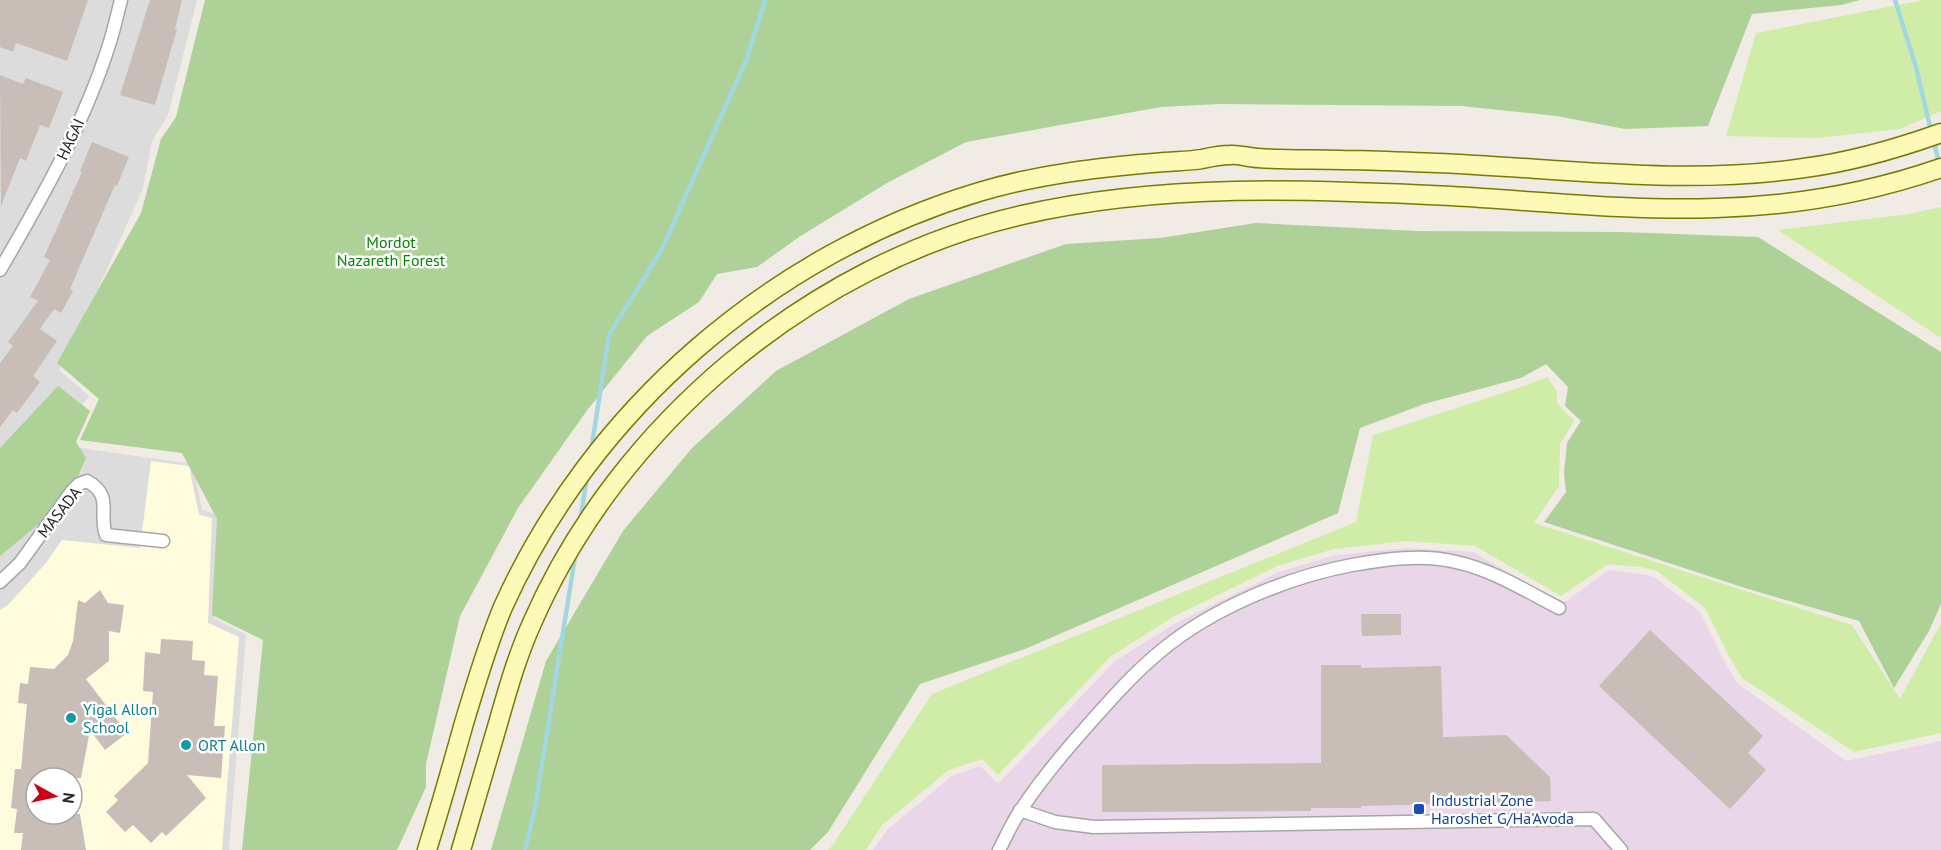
<svg xmlns="http://www.w3.org/2000/svg" width="1941" height="850" viewBox="0 0 1941 850" font-family="'PT Sans',sans-serif">
<style>
.residential{fill:#dddcdc;fill-rule:evenodd}
.industrial{fill:#e9d6e8}
.education{fill:#fffcde;fill-rule:evenodd}
.grass{fill:#d0eda8}
.forest{fill:#add197}
.lines{fill:none;stroke-linecap:round;stroke-linejoin:round}
.stream{stroke:#a2d7e0;stroke-width:4.5}
.building{fill:#c8bdb7}
.street-casing{stroke:#a6a6a6;stroke-width:15}
.secondary-casing{stroke:#797b00;stroke-width:21}
.street{stroke:#fff;stroke-width:12}
.secondary{stroke:#fcfab6;stroke-width:18}
.culture-dot{fill:#0f9aa8;stroke:#fff;stroke-width:2}
.transit-dot{fill:#1a4fb4;stroke:#fff;stroke-width:2}
.labels{text-anchor:middle;stroke-width:5;stroke-linejoin:round;paint-order:stroke}
.street-label{font-size:16px;fill:#1f1f1f;stroke:#fff}
.park-label{font-size:16px;fill:#078306;stroke:#fff}
.culture-label{font-size:16px;fill:#0d838f;stroke:#fff;text-anchor:start}
.transit-label{font-size:16px;fill:#164399;stroke:#fff;text-anchor:start}
</style>
<rect width="100%" height="100%" fill="#f0ebe4"/>
<path class="residential" d="M0 0H197L168 115 152 141 143 188 104 276 59 370 89 396 53 444 193 464 202 510 219 515 214 618 246 635 229 850H0ZM36 778H72V814H36Z"/>
<path class="industrial" d="M1407 548 1473 552 1562 604 1609 570 1640 574 1654 577 1700 612 1723 659 1737 683 1846 761 1941 741V850H873L887 830 952 776 980 766 998 784 1115 661 1176 623 1279 572 1335 555Z"/>
<path class="education" d="M151 461 189 466 199 515 212 518 208 623 239 637 222 850H0V610L9 604 45 564 62 540 140 548ZM36 778H72V814H36Z"/>
<path class="grass" d="M1923 0H1941V111L1900 129 1816 138 1726 136 1756 33Z
M1941 207V338L1778 230 1909 214Z
M1547 377 1557 391V403L1574 421 1560 444 1559 486 1534 523 1852 625 1900 699 1941 623V733L1854 752 1742 678 1729 656 1705 608 1657 571 1641 567 1608 564 1561 596 1475 546 1406 541 1334 549 1277 566 1173 617 1111 656 998 775 982 759 949 770 882 825 866 850H828L832 846 932 694 1356 522 1373 435 1521 387Z"/>
<path class="forest" d="M205 0H1860L1841 5 1752 14 1708 126 1625 129 1557 116 1461 106 1219 104 1161 107 966 142 887 183 799 237 757 267 717 274 699 302 647 336 588 409 518 508 460 616 426 764V787L397 850H242L263 640 212 615 217 519 182 453 80 440 99 399 57 363 141 213 161 139 176 117Z
M1256 223 1417 231 1622 232 1758 237 1941 352V604L1929 631 1894 688 1859 621 1748 589 1544 522 1566 492 1564 473 1567 443 1581 421 1565 406 1568 387 1546 364 1521 378 1424 404 1360 428 1338 513 1025 649 920 684 828 832 810 850H491L546 661 623 531 692 448 776 371 909 299 1066 244 1160 238Z
M58 386 90 411 76 442 86 458 75 483 51 514 0 556V448Z"/>
<g class="lines">
<path class="stream" d="M1895 0 1916 67 1931 131
M1933 139 1939 163
M591 451 609 335 661 251 747 58 765 0
M580 522 587 477
M525 850 535 808 575 557"/>
</g>
<path class="building" d="M0 0H88L67 61 16 43 13 52 0 47Z
M150 0H182L175 29H177L155 105 120 95Z
M0 75 23 84 26 78 63 92 49 128 40 125 26 161 20 158 1 206Z
M92 142 129 157 117 186 115 185 70 289 73 291 61 313 54 309 40 329 57 341 33 376 40 382 17 413 13 410 0 427V363L13 346 8 342 38 301 30 297 50 260 44 257 82 172 80 171Z
M100 590 108 603 124 605 120 633 109 631V661L86 679 127 733 105 750 90 730 81 778H36V814H80L86 850H21L23 833H14L17 809 11 808 15 769H21L27 704 18 703 20 683 28 684 30 667 54 669 68 655 73 641 78 600 85 603Z
M1361 614H1401V635L1362 636Z
M1650 630 1763 736 1748 753 1766 770 1730 809 1599 686Z
M161 639 193 641 192 660 205 661 204 675 218 676 214 726H225L221 778 187 775 206 798 166 836 162 832 151 843 133 825 125 832 106 812 118 800 114 796 148 763 153 692 143 691 145 652 160 654Z
M1321 665H1361V668L1441 666 1443 737 1506 735 1550 777 1551 801 1361 806V808H1311V811L1102 812V765L1321 763Z"/>
<g class="lines">
<g class="street-casing">
<path id="street" d="M0 270C42 198 84 124 109 45 114 30 117 15 121 0
M0 582 20 563 72 491 79 484 87 481C114 496 98 513 106 535L163 541
M1020 810 1055 822 1094 827 1594 819 1621 850
M999 850C1006 837 1012 822 1021 810 1040 780 1065 751 1089 724 1112 698 1135 672 1162 650 1213 608 1288 577 1352 565 1386 559 1422 554 1456 562 1493 570 1526 591 1559 608"/>
</g>
<g class="secondary-casing">
<path id="secondary" d="M427 850C440 808 452 766 464 723 476 684 487 645 503 607 592 409 772 254 979 192 1039 174 1102 167 1165 162 1177 161 1190 161 1202 159 1211 157 1221 155 1230 155 1239 154 1249 158 1258 158 1286 160 1315 159 1343 160 1374 160 1406 162 1437 163 1559 168 1683 186 1804 168 1851 162 1896 149 1941 133
M461 850C473 809 485 768 497 727 507 692 517 656 532 623 618 425 811 263 1022 215 1161 183 1309 189 1451 196 1539 201 1628 211 1716 208 1793 206 1869 193 1941 168"/>
</g>
<use href="#street" class="street"/>
<use href="#secondary" class="secondary"/>
</g>
<g class="culture-dot">
<circle cx="71" cy="718" r="6"/>
<circle cx="186" cy="745" r="6"/>
</g>
<rect class="transit-dot" x="1413" y="803" width="12" height="12" rx="3"/>
<g class="labels">
<g class="street-label">
<text transform="translate(70 139) rotate(-65)" y="6">HAGAI</text>
<text transform="translate(59 512) rotate(-52)" y="6">MASADA</text>
</g>
<g class="park-label">
<text x="391" y="248">Mordot<tspan x="391" dy="18">Nazareth Forest</tspan></text>
</g>
<g class="culture-label">
<text x="83" y="715">Yigal Allon<tspan x="83" dy="18">School</tspan></text>
<text x="198" y="751">ORT Allon</text>
</g>
<g class="transit-label">
<text x="1431" y="806">Industrial Zone<tspan x="1431" dy="18">Haroshet G/Ha'Avoda</tspan></text>
</g>
</g>
<g transform="translate(54 796) rotate(98)"><circle r="28" fill="#ffffff" stroke="#a5a5a5" stroke-width="1.5"/>
<path d="M0-4.5L10 22L0 15L-10 22Z" fill="#cd0013"/>
<text y="-9" font-size="16" font-weight="bold" text-anchor="middle" fill="#1f1f1f">N</text>
</g>
</svg>
